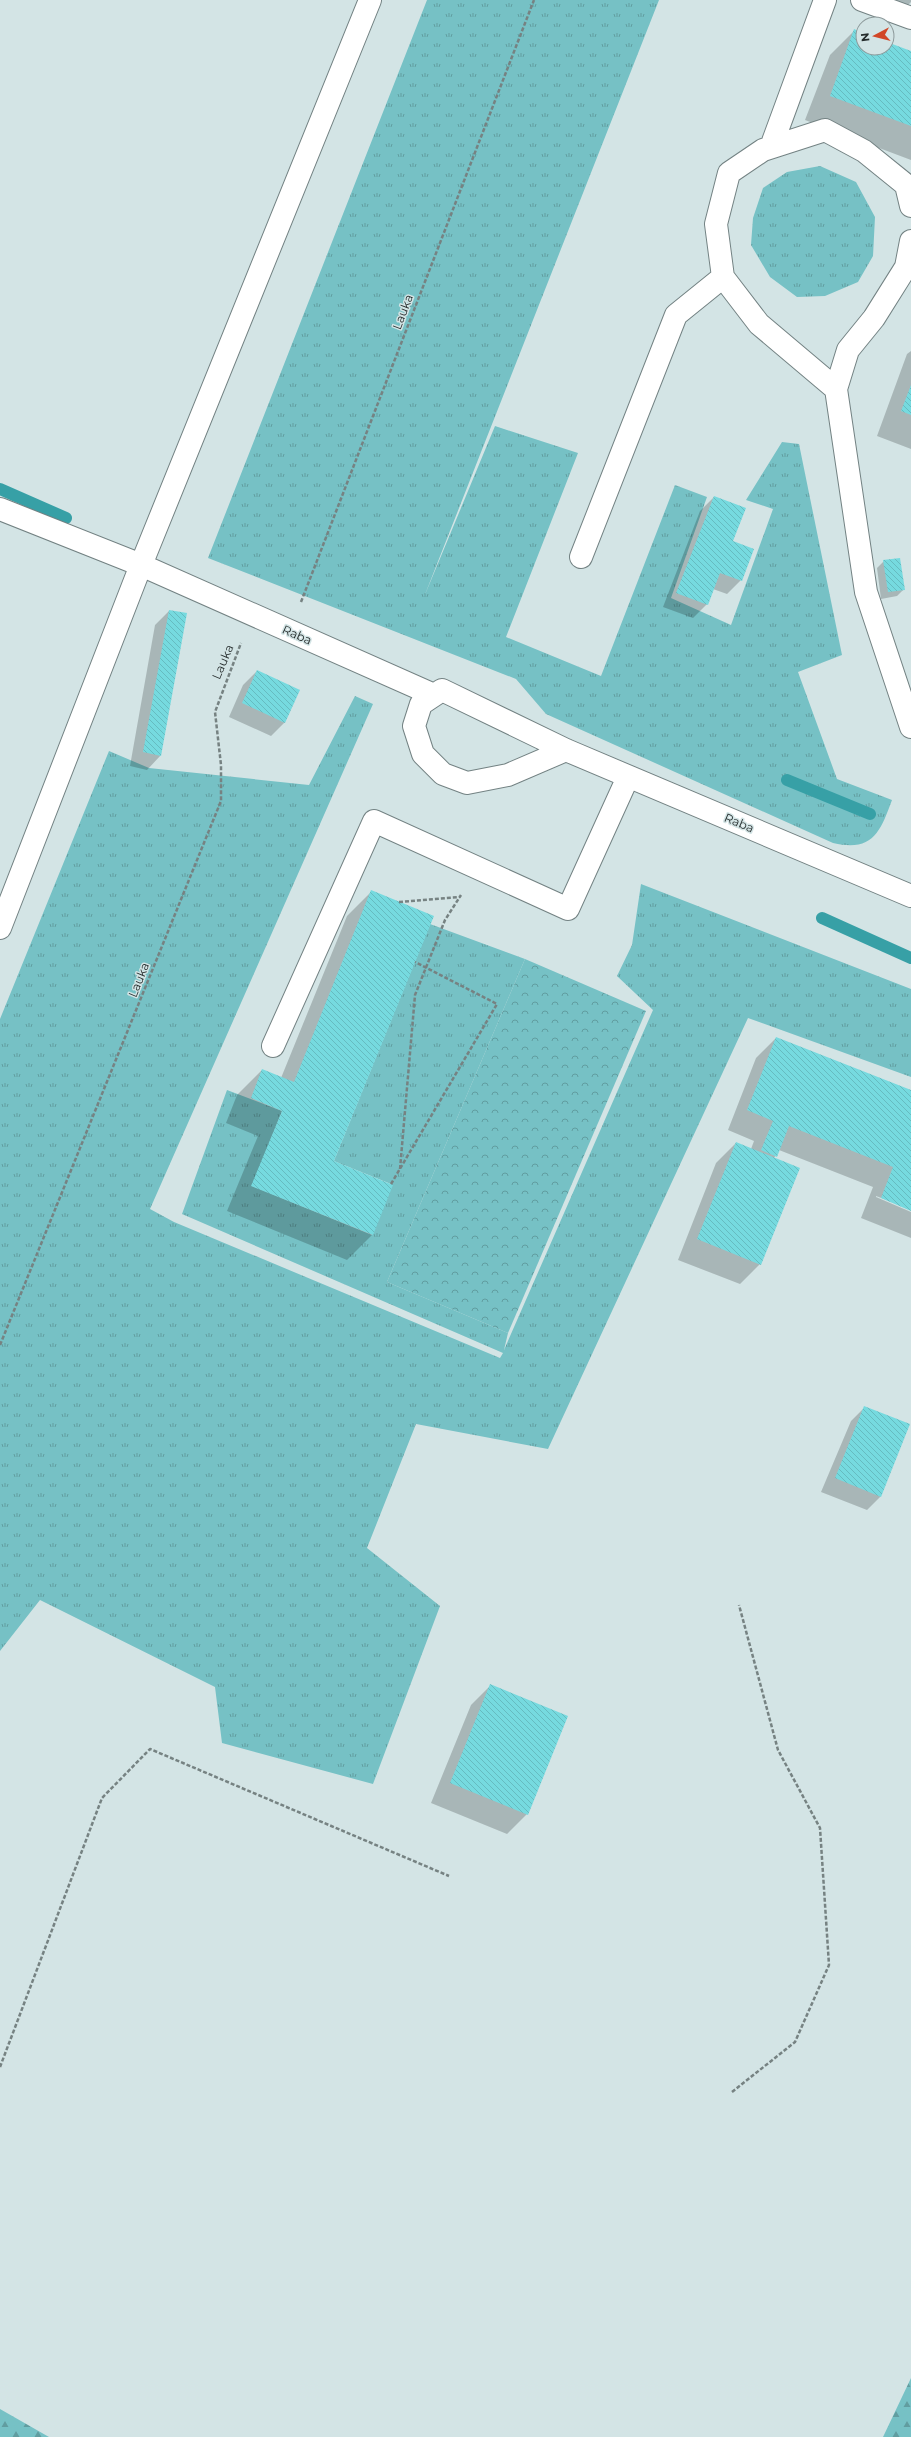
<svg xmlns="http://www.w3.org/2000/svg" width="911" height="2437" viewBox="0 0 911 2437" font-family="Montserrat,sans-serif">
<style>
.grass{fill:url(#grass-tufts)}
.forest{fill:url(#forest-firs)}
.park{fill:url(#park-crowns)}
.shadow{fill:#0003}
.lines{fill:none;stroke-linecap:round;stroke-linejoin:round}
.stream{stroke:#37a0a6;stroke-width:12}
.building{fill:url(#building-back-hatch)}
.minor-casing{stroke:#738283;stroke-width:24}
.path{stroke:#768282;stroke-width:2.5;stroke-dasharray:4 2;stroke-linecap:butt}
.minor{stroke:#fff;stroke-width:22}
.labels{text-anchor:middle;stroke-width:3;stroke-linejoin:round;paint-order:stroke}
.street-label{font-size:12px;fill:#252c2c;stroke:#d3e4e5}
</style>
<defs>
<pattern id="grass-tufts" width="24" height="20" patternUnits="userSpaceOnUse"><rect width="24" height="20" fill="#76c1c5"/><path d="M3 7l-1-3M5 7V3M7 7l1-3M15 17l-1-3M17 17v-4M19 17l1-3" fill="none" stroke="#619da0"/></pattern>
<pattern id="forest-firs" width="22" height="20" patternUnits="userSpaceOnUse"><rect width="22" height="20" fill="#76c1c5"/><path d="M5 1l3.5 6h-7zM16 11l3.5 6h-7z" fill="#619da0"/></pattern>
<pattern id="park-crowns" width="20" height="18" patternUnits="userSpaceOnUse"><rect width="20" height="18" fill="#76c1c5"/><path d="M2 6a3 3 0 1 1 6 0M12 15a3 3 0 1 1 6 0" fill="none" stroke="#619da0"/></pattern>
<pattern id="building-back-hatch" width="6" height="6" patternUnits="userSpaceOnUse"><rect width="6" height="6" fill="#76dadf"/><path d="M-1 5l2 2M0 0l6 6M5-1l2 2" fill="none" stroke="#66bbc0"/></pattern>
</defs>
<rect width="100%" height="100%" fill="#d3e4e5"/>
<path class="grass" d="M427 0H659L424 597 495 426 578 453 506 637 601 676 675 485 707 497 671 598 731 625 773 509 746 500 782 442 799 444 842 655 798 672 837 779 892 800C880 833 872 852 833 843L546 714 516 679 208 558Z
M820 166 856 182 875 217 873 256 858 282 825 296 797 297 770 277 751 245 753 218 763 188 787 172Z
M355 696 373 704 150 1209 174 1222 500 1358 503 1353 182 1214 227 1090 282 1111 252 1186 372 1235 391 1184 334 1161 430 924 525 959 387 1282 508 1333 504 1350 653 1010 617 976 632 945 641 884 911 989V1077L748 1018 548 1449 416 1424 367 1548 440 1606 373 1784 222 1743 215 1687 40 1600 0 1651V1019L109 751 149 768 309 785Z"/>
<path class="forest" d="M911 2378V2437H883Z
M0 2409 49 2437H0Z"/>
<path class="park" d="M525 959 646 1011 508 1333 387 1282Z"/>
<path class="shadow" d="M861 0H911V2L899 14Z
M854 31 863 34V48H887V43L911 52V160L805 120 830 55Z
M911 351V449L877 436 907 354Z
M714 497 732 541 741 580 727 594 713 589 707 604 693 618 663 607 700 511Z
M884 561 904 589 897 596 881 599 877 568Z
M169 611 161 755 147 770 130 766 155 625Z
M257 671 285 722 271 736 229 717 243 685Z
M372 891 333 1161 392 1186 372 1235 347 1260 227 1211 258 1136 226 1123 237 1095 262 1070 281 1078 347 916Z
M776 1038 911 1091V1209L876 1196V1197L911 1212V1238L861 1218 873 1187 779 1150 774 1158 760 1264 740 1284 678 1260 716 1163 736 1143 751 1149 754 1141 728 1130 756 1058Z
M865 1407 881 1496 867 1510 821 1492 851 1421Z
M491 1685 527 1814 507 1834 431 1803 471 1705Z"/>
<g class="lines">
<path class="stream" d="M0 489 66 518
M787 780 870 814
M822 918 911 958"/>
</g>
<path class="building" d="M854 29 863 33V48H887V42L911 51V126L830 96Z
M911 385V415L901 411Z
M714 496 746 508 733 541 754 549 742 581 720 573 708 605 676 593Z
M900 558 905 590 888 592 883 560Z
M169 610 187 613 161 756 143 752Z
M257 670 300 690 285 723 242 703Z
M371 890 434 916 334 1161 393 1185 373 1235 251 1186 282 1111 251 1098 262 1069 294 1082Z
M776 1037 911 1090V1211L881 1198 893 1167 789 1126 777 1157 761 1150 773 1121 747 1110Z
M736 1142 800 1168 761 1265 697 1239Z
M864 1406 910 1424 881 1497 835 1478Z
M490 1684 568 1716 528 1815 450 1783Z"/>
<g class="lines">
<g class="minor-casing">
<path id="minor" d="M862 0 911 18
M771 147 825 0
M911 241 906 267 874 318 848 350 836 389 866 592 911 727
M836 389 759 324 723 277 716 224 729 173 763 150 825 130 864 151 906 185 911 206
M0 509 141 565 434 695
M581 557 676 315 723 277
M566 750 508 775 467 783 443 774 423 754 414 726 421 704 442 690 566 750 911 896
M0 928 141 565 370 0
M273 1046 374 821 568 909 628 777"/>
</g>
<path class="path" d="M301 602 534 0
M399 902 460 897
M400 1169 415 995 445 920 461 895
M391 1184 497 1004 415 962
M0 1345 221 801V765L215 712 241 643
M0 2067 102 1798 150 1749 449 1876
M732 2092 795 2042 829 1965 820 1828 778 1750 739 1605"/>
<use href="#minor" class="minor"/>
</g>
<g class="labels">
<g class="street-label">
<text transform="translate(403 312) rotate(-69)" y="4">Lauka</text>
<text transform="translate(297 635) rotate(24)" y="4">Raba</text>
<text transform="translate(223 662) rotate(-67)" y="4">Lauka</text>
<text transform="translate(739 823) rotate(23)" y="4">Raba</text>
<text transform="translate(139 980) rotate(-68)" y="4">Lauka</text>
</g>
</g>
<g transform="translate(875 36) rotate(263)"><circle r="19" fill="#d3e4e5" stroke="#8d9a9b"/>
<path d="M0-3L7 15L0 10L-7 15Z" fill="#d14727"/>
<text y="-6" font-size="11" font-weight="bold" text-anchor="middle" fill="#252c2c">N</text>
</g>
</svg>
